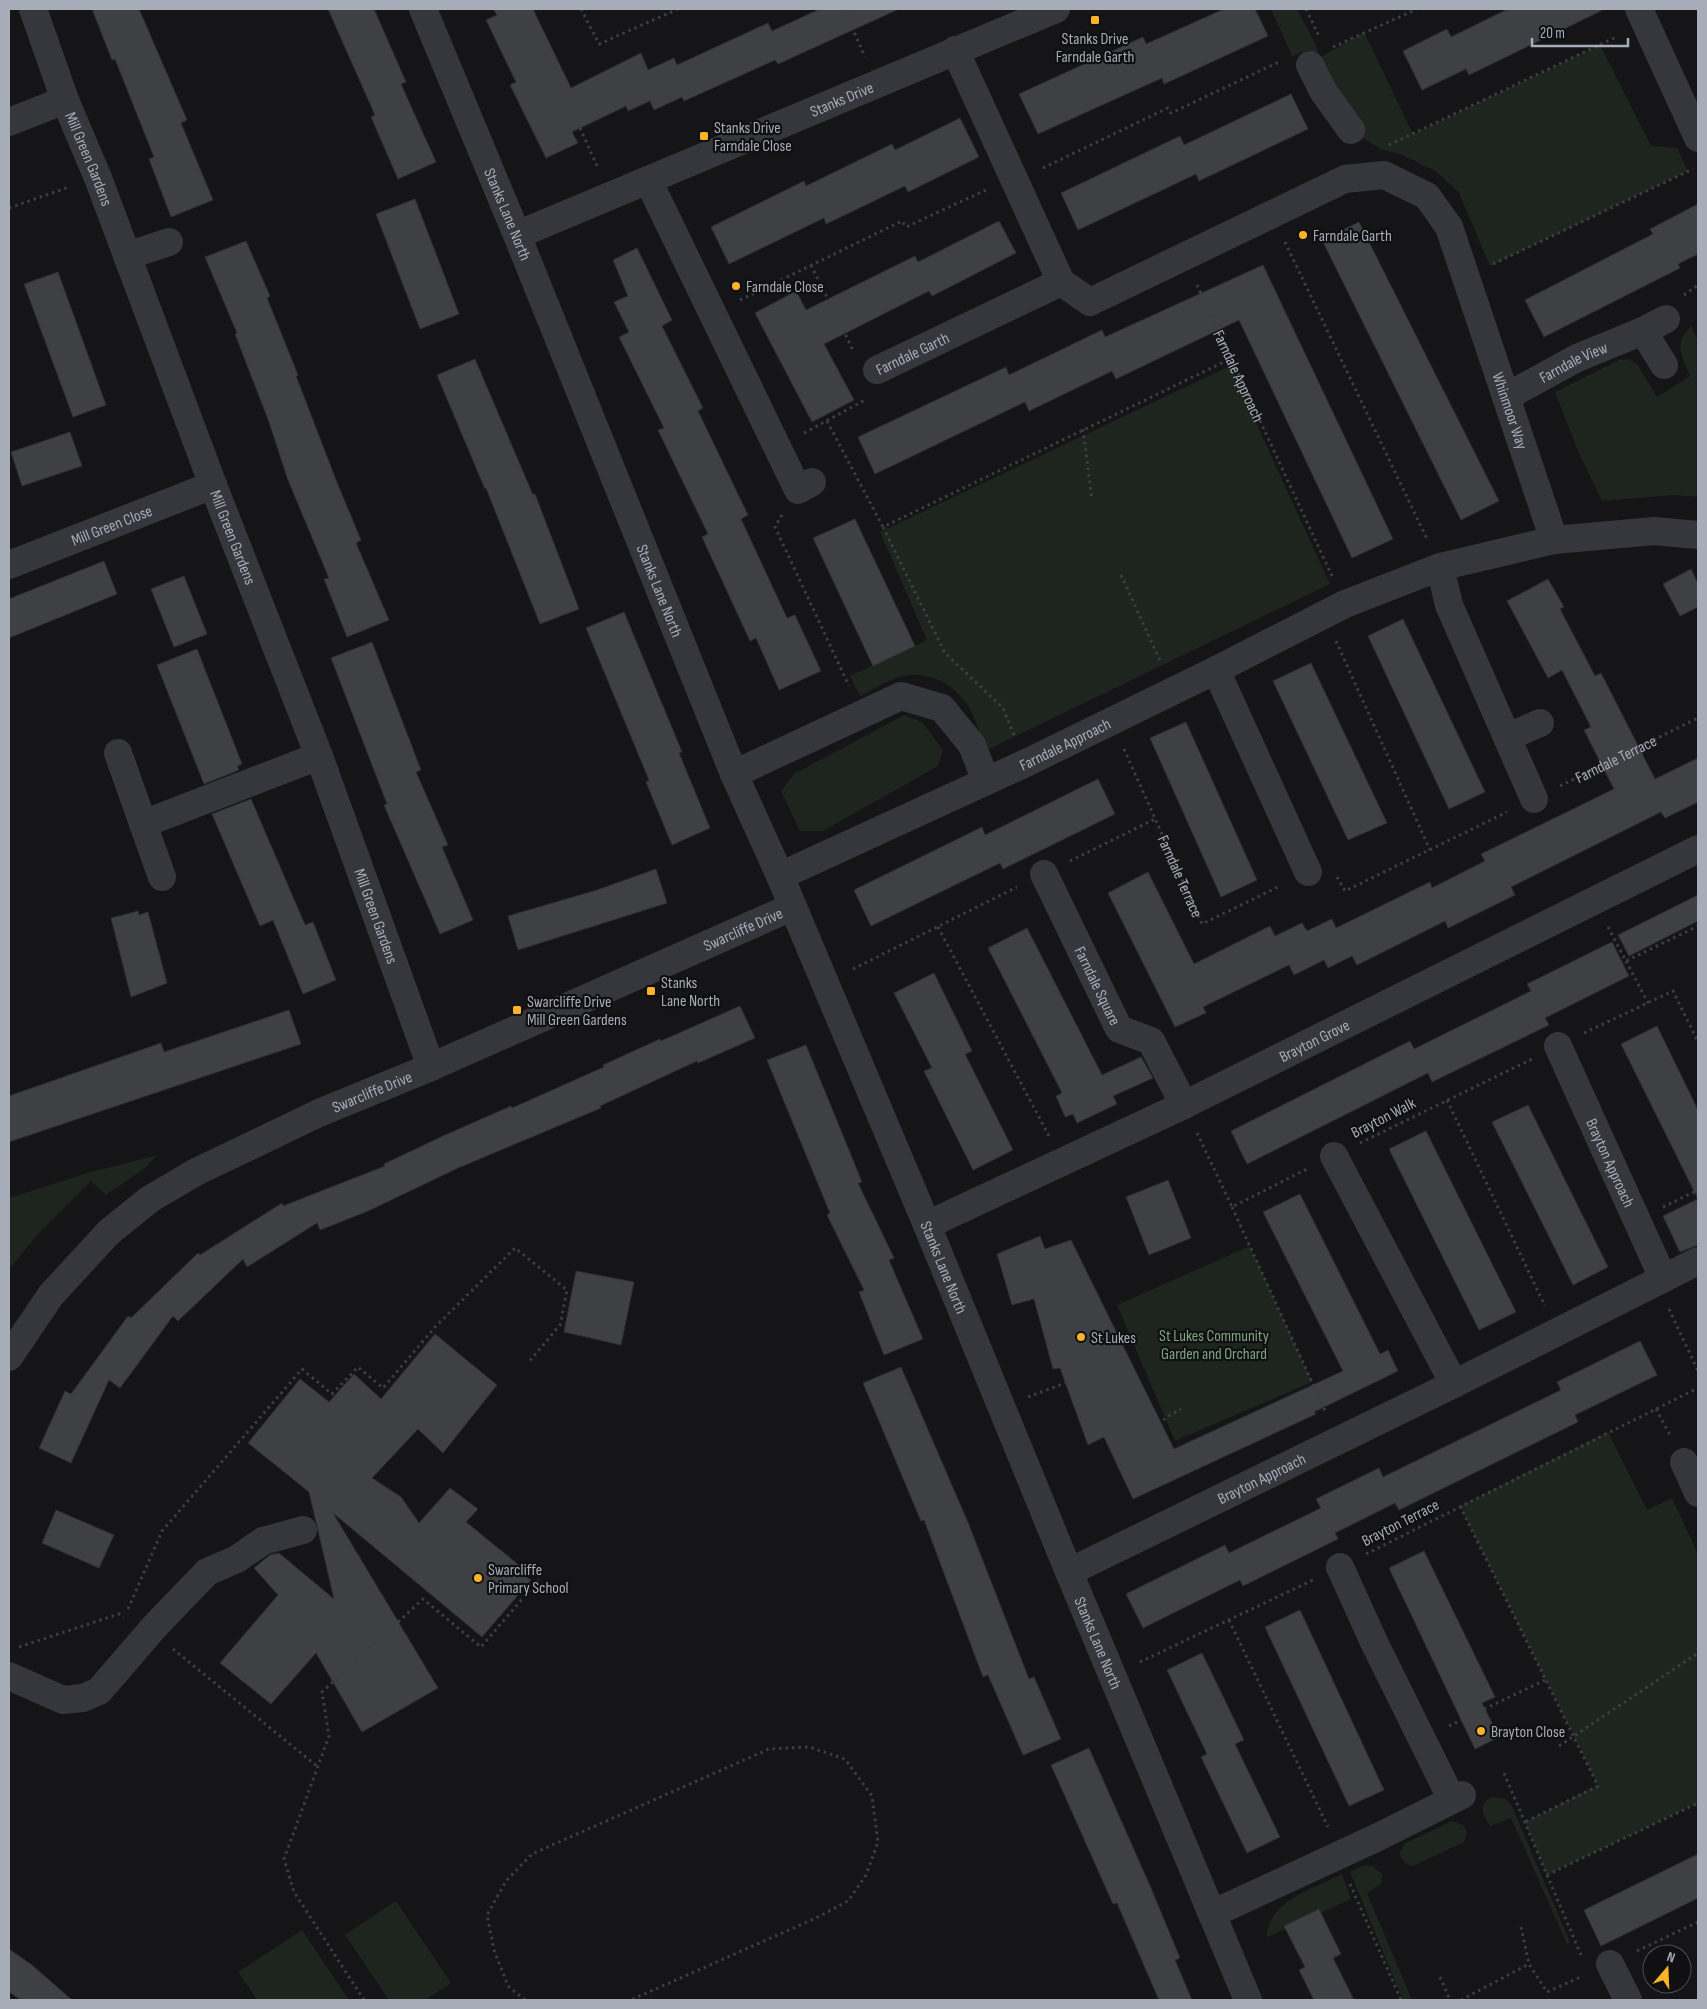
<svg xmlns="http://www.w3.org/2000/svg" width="1707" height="2009" font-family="'Sofia Sans Condensed',sans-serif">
  <rect width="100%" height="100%" fill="#151517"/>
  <path fill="#1d251e" d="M1271 9H1297L1316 45 1319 58 1364 32 1413 134 1600 45 1651 146 1677 148 1688 171 1490 266 1459 193 1437 172 1403 155 1380 149 1351 130 1310 65 1306 51 1292 56Z
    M1691 326 1698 341V497L1674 495 1602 501 1578 451 1555 392 1619 360 1629 359 1638 365 1657 397 1690 376C1682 356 1673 343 1691 326Z
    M1230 366 1330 584 981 753C982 713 953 672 910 675 893 676 875 689 860 696L850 676 927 640 880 532Z
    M904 715 922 722 943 750 938 766 823 831H800L781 791 794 774Z
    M157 1155 145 1168 106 1195 91 1181 39 1233 9 1269V1198L91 1172Z
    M1250 1246 1312 1382 1175 1441 1117 1305Z
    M1608 1432 1647 1510 1672 1498 1698 1554V1803L1547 1875 1525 1822 1598 1785 1460 1506Z
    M1492 1797 1505 1799 1511 1804 1570 1942 1567 1944 1511 1818 1490 1826C1483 1814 1477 1805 1492 1797Z
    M1452 1821 1463 1825 1467 1832 1464 1842 1413 1866 1406 1864 1399 1855 1404 1844Z
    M1365 1865 1374 1867 1382 1874V1883L1367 1893 1412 2000H1403L1350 1872Z
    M1342 1874 1351 1899 1267 1937C1267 1901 1315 1888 1342 1874Z
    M396 1901 451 1983 425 2000H389L345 1935Z
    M302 1930 349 2000H257L238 1972Z"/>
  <path fill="#3f4044" stroke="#2f2f33" d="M92 9H139L187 120 181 123 213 200 171 217 149 159 154 157 115 59 112 60Z
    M328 9H374L406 82 401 84 436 162 398 179 371 117 375 115Z
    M493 9H533L571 88 641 53 648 70 674 58 677 65 768 23 772 31 820 9H899L778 64 775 60 684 101 682 97 654 110 650 101 628 111 626 106 572 132 578 143 546 158 510 85 516 82 486 20 497 15Z
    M1224 9H1255L1268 36 1164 84 1162 78 1038 134 1019 94 1143 37 1146 44Z
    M1508 9H1605L1469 75 1466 69 1422 90 1403 51 1447 29 1451 37Z
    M1291 94 1308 129 1199 181 1196 174 1078 230 1061 193 1180 136 1184 145Z
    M960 118 979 157 908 192 905 186 826 224 824 218 729 264 711 227 804 181 806 186 892 144 895 150Z
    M415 199 459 314 420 329 376 214Z
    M1698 204V254L1678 264 1680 268 1544 337 1525 300 1653 234 1650 229Z
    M999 221 1016 253 932 296 929 291 824 344 854 400 812 422 755 313 796 291 806 310 915 256 918 262Z
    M1359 222 1499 501 1461 520 1322 240Z
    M246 241 270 296 267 298 298 375 296 376 338 485 361 540 356 543 389 620 347 637 324 579 329 578 288 480 269 422 235 334 237 333 205 257Z
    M637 248 672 320 662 326 703 408 698 411 748 515 741 519 787 618 795 615 821 671 779 690 756 638 750 641 702 537 708 534 658 430 664 428 619 337 629 332 614 302 628 296 613 260Z
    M1263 265 1393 539 1352 558 1239 320 1116 379 1112 371 1029 411 1025 402 875 474 858 437 1006 367 1009 375 1102 330 1105 337Z
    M58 272 106 405 73 417 24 284Z
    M475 359 533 495 535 494 579 609 540 624 486 488 485 489 437 375Z
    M70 432 82 466 22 486 11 452Z
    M855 519 915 646 873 666 813 538Z
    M104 561 117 594 9 638V599Z
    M1691 569 1698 584V607L1680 616 1663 584Z
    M184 576 207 634 174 647 151 589Z
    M1548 579 1564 607 1560 609 1595 676 1601 673 1655 779 1698 758V802L1665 818 1661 812 1511 887 1515 895 1448 928 1445 921 1357 965 1352 956 1328 968 1324 960 1294 975 1289 965 1203 1007 1206 1013 1175 1027 1108 893 1148 872 1194 964 1270 926 1275 936 1302 923 1307 931 1332 919 1336 928 1430 882 1432 888 1485 861 1481 854 1614 789 1584 730 1591 727 1562 670 1548 678 1507 601Z
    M624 612 682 752 679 753 710 828 672 845 646 782 649 780 586 628Z
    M1403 619 1485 792 1449 809 1368 636Z
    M372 642 421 770 416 772 448 845 442 847 473 920 440 934 384 805 387 804 331 658Z
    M197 649 242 764 237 766 239 770 204 784 157 665Z
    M1311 663 1387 823 1348 840 1273 681Z
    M1186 722 1257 880 1221 897 1150 738Z
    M1098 779 1115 814 1003 869 1000 863 871 926 854 890 982 827 985 835Z
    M251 799 305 925 313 922 336 980 303 994 273 920 260 926 212 814Z
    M656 869 667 903 518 950 508 916 597 890Z
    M1698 895V921L1629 956 1618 935Z
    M138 911 139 915 148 912 167 983 131 997 111 918Z
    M1027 928 1102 1075 1141 1057 1153 1078 1113 1096 1117 1104 1077 1123 1073 1114 1065 1117 1056 1096 1062 1093 988 948Z
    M1612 942 1629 976 1545 1018 1549 1025 1432 1082 1428 1073 1247 1164 1231 1131 1410 1041 1414 1049 1531 991 1527 984Z
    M934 973 972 1051 965 1054 1013 1150 973 1170 924 1071 932 1068 894 993Z
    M740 1006 755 1038 698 1063 697 1061 600 1106 601 1108 458 1168 368 1211 320 1230 317 1223 247 1267 243 1259 178 1321 173 1316 120 1388 109 1380 71 1463 39 1448 65 1391 71 1394 128 1316 131 1318 198 1253 200 1255 282 1203 283 1206 385 1166 384 1164 443 1136 511 1106 512 1108 604 1067 603 1065 660 1039 661 1041Z
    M289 1010 301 1044 9 1142V1096L161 1043 164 1052Z
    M1657 1026 1698 1110V1199L1621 1044Z
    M806 1045 862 1182 858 1183 894 1258 889 1260 923 1339 884 1355 859 1292 864 1290 827 1215 830 1213 767 1060Z
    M1528 1105 1608 1267 1573 1285 1492 1122Z
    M1426 1131 1516 1312 1479 1330 1389 1149Z
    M1168 1180 1191 1238 1149 1255 1126 1197Z
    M1300 1194 1380 1354 1388 1350 1398 1371 1314 1412 1316 1414 1133 1499 1104 1437 1088 1445 1060 1368 1053 1369 1034 1299 1012 1305 997 1254 1040 1236 1045 1249 1071 1240 1174 1449 1343 1371 1263 1212Z
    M1698 1199V1245L1680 1252 1663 1216Z
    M576 1271 634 1282 621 1345 564 1332Z
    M435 1334 497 1385 443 1453 418 1429 372 1478 401 1497 419 1523 450 1488 478 1509 466 1522 520 1566 516 1570 531 1580 482 1637 333 1513 438 1688 362 1732 316 1653 271 1704 220 1663 278 1595 254 1568 270 1555 279 1553 334 1599 309 1492 248 1443 300 1379 329 1402 354 1374 381 1399Z
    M1640 1341 1657 1375 1575 1415 1578 1422 1399 1510 1395 1503 1335 1533 1338 1539 1243 1586 1240 1580 1143 1628 1126 1594 1225 1545 1229 1553 1321 1508 1316 1499 1379 1468 1383 1477 1561 1390 1557 1382Z
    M901 1367 969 1525 1029 1679 1034 1677 1061 1739 1023 1755 988 1675 983 1677 924 1520 921 1521 863 1383Z
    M56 1510 114 1535 99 1568 42 1543Z
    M1424 1551 1495 1697 1482 1703 1499 1737 1475 1749 1389 1568Z
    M1300 1610 1384 1790 1349 1806 1265 1627Z
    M1202 1653 1244 1740 1235 1744 1280 1837 1247 1853 1201 1757 1207 1754 1167 1670Z
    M1089 1748 1151 1888 1180 1958 1175 1960 1192 2000H1159L1117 1903 1113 1904 1051 1765Z
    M1698 1854V1898L1601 1946 1584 1910Z
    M1319 1909 1341 1954 1333 1958 1354 2000H1314L1299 1970 1305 1967 1284 1926Z
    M9 1949 32 1965 72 2000H21L9 1992Z"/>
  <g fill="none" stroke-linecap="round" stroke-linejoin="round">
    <g stroke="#3c3e43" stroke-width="3" stroke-dasharray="2.5 4" stroke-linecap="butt">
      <path d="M581 9 599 44 678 9"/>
      <path d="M844 9 865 57"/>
      <path d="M1306 9 1319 36"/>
      <path d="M1333 47 1417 9"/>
      <path d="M580 128 598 168"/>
      <path d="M1389 145 1618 36"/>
      <path d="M1043 168 1168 108 1171 113 1281 61"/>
      <path d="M9 208 69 187"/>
      <path d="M1285 242 1428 541"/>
      <path d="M1493 264 1693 169"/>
      <path d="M811 265 854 352"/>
      <path id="s1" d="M1197 285 1332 576"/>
      <path d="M1684 295 1698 285"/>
      <path d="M740 300 902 221 906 227 986 190"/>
      <path d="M827 421 883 527"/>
      <path d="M1083 429 1092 500"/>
      <path d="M804 433 867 399"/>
      <path d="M782 515 775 527 849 686"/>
      <path d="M1121 575 1161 663"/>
      <path d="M1336 641 1430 850"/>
      <path d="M1014 735 1003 708 945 653 883 527 1232 358"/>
      <path id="s2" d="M1124 749 1202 924 1280 886"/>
      <path id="s3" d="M1560 786 1698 718"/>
      <path d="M1070 861 1155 819"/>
      <path d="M1337 877 1345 891 1507 812"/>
      <path d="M938 927 1049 1136"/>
      <path d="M1608 927 1626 961 1698 926"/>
      <path d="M1626 961 1648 1003"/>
      <path d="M853 969 1017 887"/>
      <path d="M1584 1033 1673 991 1698 1042"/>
      <path d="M1447 1100 1545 1306"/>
      <path d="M1197 1133 1232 1207 1307 1169"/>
      <path d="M1360 1143 1532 1059"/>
      <path d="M1232 1207 1326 1413"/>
      <path d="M1663 1207 1698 1190"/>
      <path d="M1669 1309 1698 1371"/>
      <path d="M1028 1397 1065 1383"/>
      <path d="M1656 1409 1671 1437"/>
      <path d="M1156 1431 1165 1418 1181 1409"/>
      <path d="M1460 1506 1598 1786 1525 1822"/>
      <path d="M1366 1554 1698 1388"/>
      <path d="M128 1609 162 1531 302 1369 332 1394 358 1367 383 1388 436 1326 515 1248 567 1290 560 1325 528 1363"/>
      <path d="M1229 1620 1328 1827"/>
      <path d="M19 1647 119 1614 124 1617"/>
      <path d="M173 1649 318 1767"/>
      <path d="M1140 1662 1313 1580"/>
      <path d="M1449 1726 1545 1680"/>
      <path d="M1559 1746 1698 1653"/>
      <path d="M1504 1773 1547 1875 1698 1803"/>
      <path d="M1547 1875 1581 1955"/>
      <path d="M1350 1884 1401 2000"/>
      <path d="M1521 1927 1529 1964"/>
      <path d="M1637 1951 1698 1922"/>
      <path d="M1440 1977 1450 2000"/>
      <path d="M364 2000 294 1892 284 1859 329 1736 322 1692 423 1599 481 1647 541 1577"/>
      <path d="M525 2000 508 1986 494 1950 487 1915 506 1881 532 1854 769 1749 809 1747 845 1759 872 1796 878 1842 866 1875 848 1901 816 1918 631 2000"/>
      <path d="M1461 2000 1529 1964 1547 1992 1583 1976"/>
    </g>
    <g stroke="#36373c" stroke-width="28">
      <path id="s4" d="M33 9 65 100 98 178 213 485 319 756 431 1067"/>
      <path id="s5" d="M423 9 517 235 734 774 780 876 927 1225 1069 1572 1248 2000"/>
      <path d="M1639 9 1698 138"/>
      <path id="s6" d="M955 50 1061 282 1090 302 1345 179 1384 175 1427 196 1449 227 1554 540 1654 531 1698 535"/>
      <path d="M1310 65 1323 91 1351 130"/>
      <path d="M9 122 65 100"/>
      <path d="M648 180 798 490 812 482"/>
      <path id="s7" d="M517 235 1056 9"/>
      <path d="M127 256 169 242"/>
      <path d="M1643 331 1666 319"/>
      <path id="s8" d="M877 370 1061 282"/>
      <path id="s9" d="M1506 397 1577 358 1643 331 1664 365"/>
      <path id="s10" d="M9 565 213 485"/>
      <path d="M1440 567 1449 605 1534 799"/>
      <path d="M1216 670 1308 872"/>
      <path d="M1508 737 1540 723"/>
      <path d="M118 753 162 877"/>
      <path d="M734 774 901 696 942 708 972 745 986 781"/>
      <path d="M143 824 319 756"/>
      <path id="s11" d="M1044 874 1119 1029 1151 1041 1184 1105"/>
      <path id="s12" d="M780 876 1026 763 1216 670 1345 604 1440 567 1554 540"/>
      <path id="s13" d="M1558 1046 1663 1278"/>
      <path d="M1334 1156 1454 1384"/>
      <path id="s14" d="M927 1225 1184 1105 1698 849"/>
      <path id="s15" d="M9 1357 51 1295 109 1232 150 1199 196 1172 319 1113 431 1067 792 907"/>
      <path d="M1684 1462 1698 1493"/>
      <path d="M1340 1567 1373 1640 1452 1800"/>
      <path id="s16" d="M1069 1572 1454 1384 1698 1261"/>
      <path d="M9 1676 63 1700 83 1698 99 1691 156 1625 207 1572 237 1559 263 1541 303 1530"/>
      <path d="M1212 1914 1378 1837 1462 1795"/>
      <path d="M1610 1964 1628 2000"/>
    </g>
  </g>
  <g fill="#fbb429" stroke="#101012" stroke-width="2">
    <rect x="1090" y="15" width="10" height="10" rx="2.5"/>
    <rect x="699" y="131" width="10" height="10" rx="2.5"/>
    <circle cx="1303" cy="235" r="5"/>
    <circle cx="736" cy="286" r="5"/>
    <rect x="646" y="986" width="10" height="10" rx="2.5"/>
    <rect x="512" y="1005" width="10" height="10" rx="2.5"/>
    <circle cx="1081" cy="1337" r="5"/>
    <circle cx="478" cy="1578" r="5"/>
    <circle cx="1481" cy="1731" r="5"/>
  </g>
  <g text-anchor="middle" stroke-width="4.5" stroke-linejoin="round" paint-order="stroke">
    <g font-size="16" fill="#a6acb8" stroke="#101012" text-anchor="start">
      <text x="1095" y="44" text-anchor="middle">Stanks Drive<tspan x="1095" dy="18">Farndale Garth</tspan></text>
      <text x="714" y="133">Stanks Drive<tspan x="714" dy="18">Farndale Close</tspan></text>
      <text x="1313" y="241">Farndale Garth</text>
      <text x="746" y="292">Farndale Close</text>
      <text x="661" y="988">Stanks<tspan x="661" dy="18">Lane North</tspan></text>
      <text x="527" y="1007">Swarcliffe Drive<tspan x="527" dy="18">Mill Green Gardens</tspan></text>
      <text x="1091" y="1343">St Lukes</text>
      <text x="488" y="1575">Swarcliffe<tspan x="488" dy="18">Primary School</tspan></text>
      <text x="1491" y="1737">Brayton Close</text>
    </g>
    <g font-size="16" fill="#a6acb8" stroke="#101012">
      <text dy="6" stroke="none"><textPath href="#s7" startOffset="352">Stanks Drive</textPath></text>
      <text dy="6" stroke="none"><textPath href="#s4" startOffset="160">Mill Green Gardens</textPath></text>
      <text dy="6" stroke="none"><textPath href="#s5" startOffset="222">Stanks Lane North</textPath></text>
      <text dy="6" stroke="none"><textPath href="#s8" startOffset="39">Farndale Garth</textPath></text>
      <text dy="6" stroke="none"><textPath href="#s9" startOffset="76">Farndale View</textPath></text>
      <text dy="6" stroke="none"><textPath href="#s1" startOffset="100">Farndale Approach</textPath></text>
      <text dy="6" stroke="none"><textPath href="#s6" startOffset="892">Whinmoor Way</textPath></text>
      <text dy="6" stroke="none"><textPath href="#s10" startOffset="110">Mill Green Close</textPath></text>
      <text dy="6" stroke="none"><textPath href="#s4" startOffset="565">Mill Green Gardens</textPath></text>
      <text dy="6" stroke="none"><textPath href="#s5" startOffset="628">Stanks Lane North</textPath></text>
      <text dy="6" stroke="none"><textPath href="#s12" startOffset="314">Farndale Approach</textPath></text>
      <text dy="6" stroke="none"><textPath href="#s3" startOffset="62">Farndale Terrace</textPath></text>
      <text dy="6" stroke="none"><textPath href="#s2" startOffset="139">Farndale Terrace</textPath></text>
      <text dy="6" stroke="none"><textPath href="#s4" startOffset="970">Mill Green Gardens</textPath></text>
      <text dy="6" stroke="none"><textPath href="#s15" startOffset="865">Swarcliffe Drive</textPath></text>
      <text dy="6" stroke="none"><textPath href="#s11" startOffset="124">Farndale Square</textPath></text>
      <text dy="6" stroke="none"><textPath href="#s14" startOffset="429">Brayton Grove</textPath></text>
      <text dy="6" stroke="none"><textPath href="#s15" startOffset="460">Swarcliffe Drive</textPath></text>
      <text transform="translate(1383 1117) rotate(-27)" y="6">Brayton Walk</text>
      <text dy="6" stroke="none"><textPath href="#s13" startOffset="128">Brayton Approach</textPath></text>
      <text dy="6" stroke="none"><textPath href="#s5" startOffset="1362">Stanks Lane North</textPath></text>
      <text dy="6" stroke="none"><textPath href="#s16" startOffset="214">Brayton Approach</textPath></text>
      <text transform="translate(1400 1522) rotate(-27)" y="6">Brayton Terrace</text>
      <text dy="6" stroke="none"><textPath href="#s5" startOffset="1768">Stanks Lane North</textPath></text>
    </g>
    <g font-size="16" fill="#7ca47e" stroke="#101012">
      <text x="1214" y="1341">St Lukes Community<tspan x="1214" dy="18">Garden and Orchard</tspan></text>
    </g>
  </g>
  <rect width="1707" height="2009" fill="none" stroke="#a6acb8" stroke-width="20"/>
  <g transform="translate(1667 1969) rotate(19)"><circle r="24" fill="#101012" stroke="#4c4e54"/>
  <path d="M0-4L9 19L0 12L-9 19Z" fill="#fbb429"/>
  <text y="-8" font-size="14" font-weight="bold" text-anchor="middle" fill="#a6acb8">N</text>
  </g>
  <path d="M1532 38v8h96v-8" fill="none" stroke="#a6acb8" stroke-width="2.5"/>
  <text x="1540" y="38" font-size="15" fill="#a6acb8" stroke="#101012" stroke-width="4" paint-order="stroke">20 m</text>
</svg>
